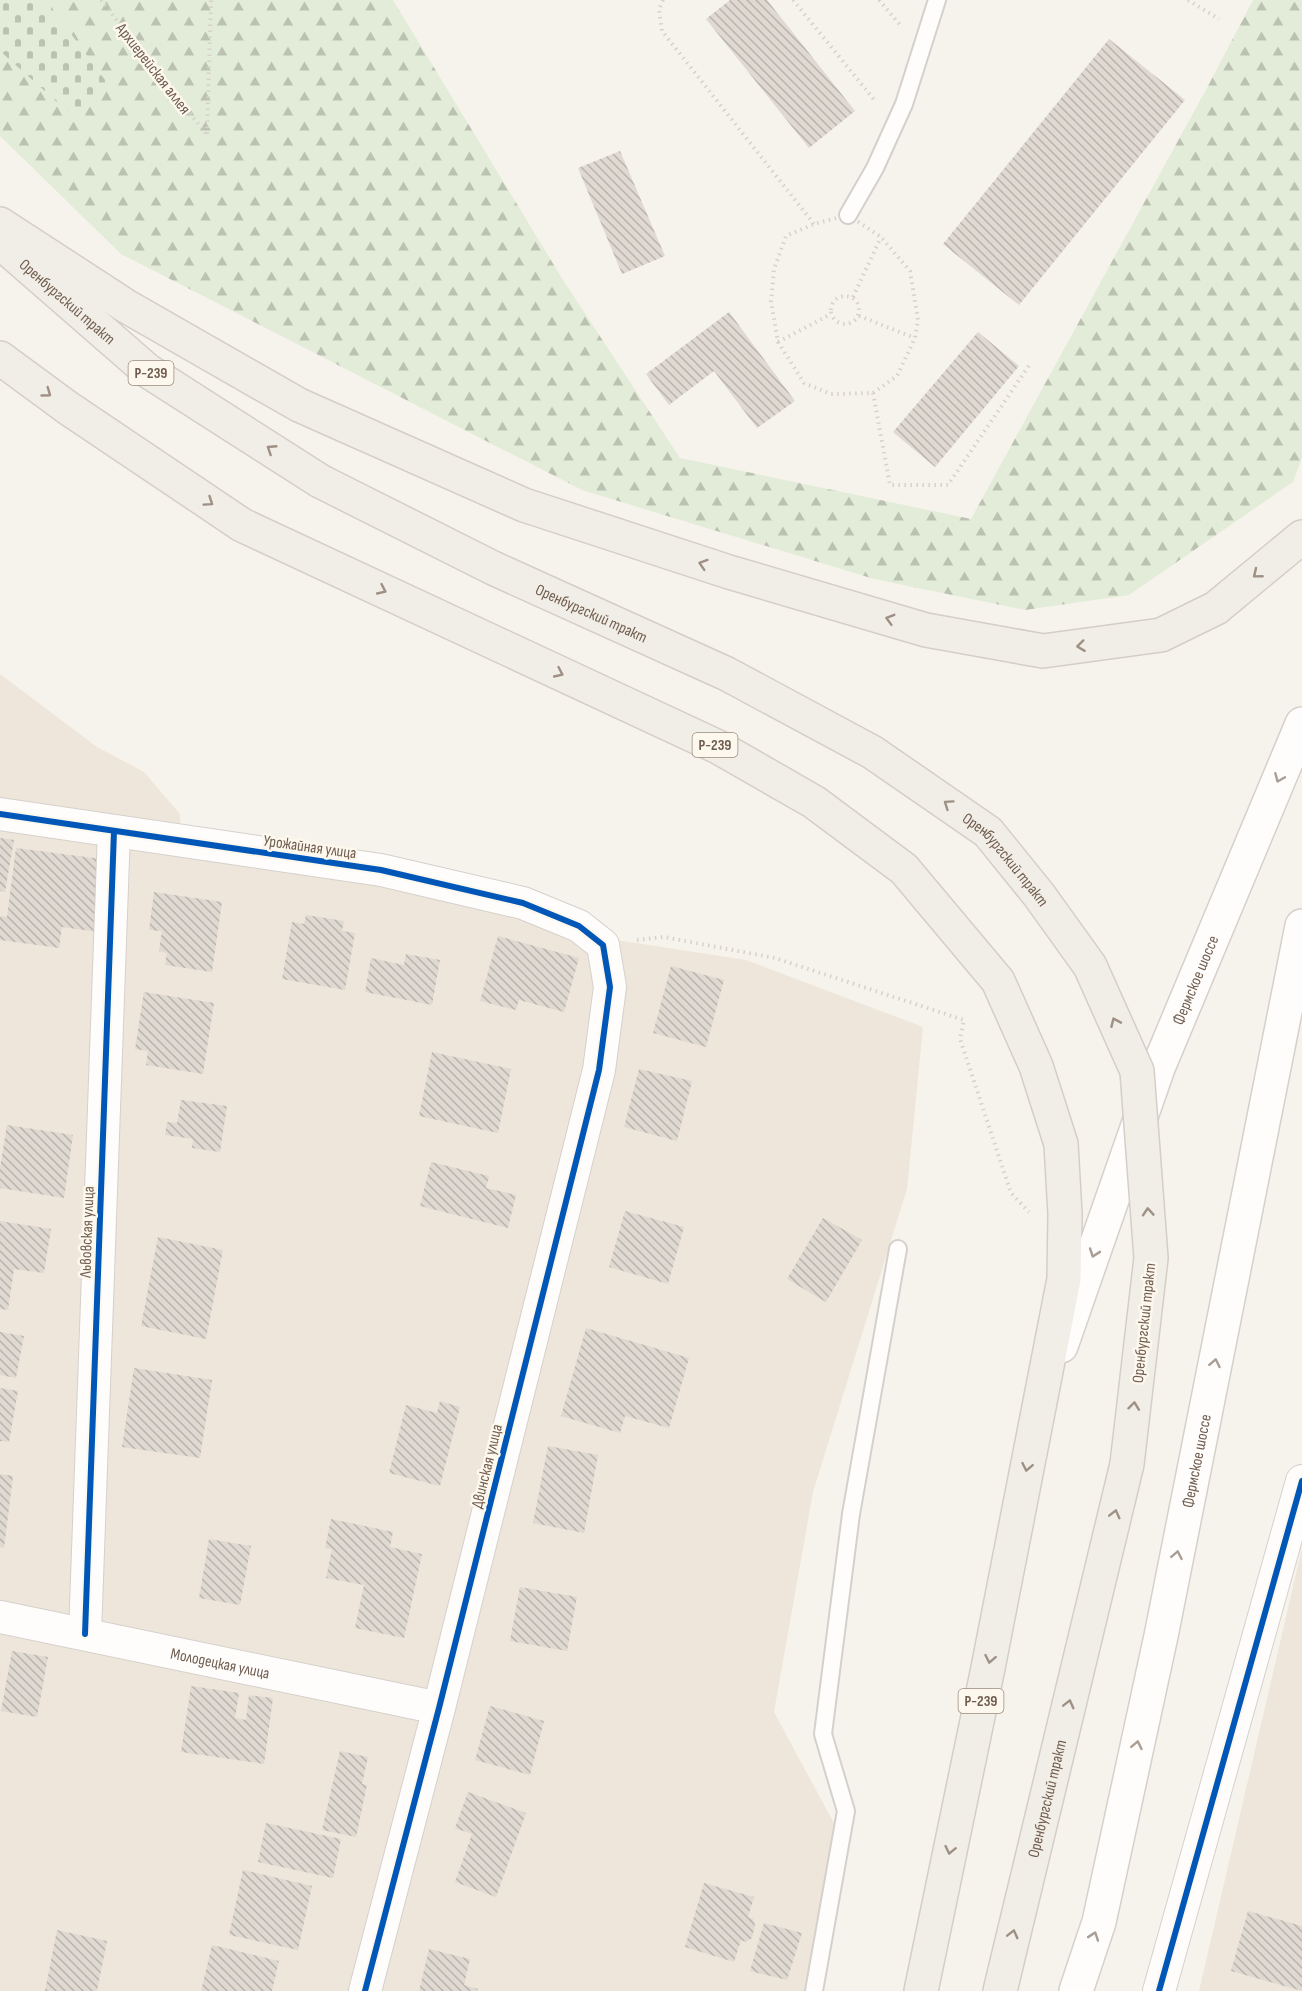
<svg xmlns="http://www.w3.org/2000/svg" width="1302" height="1991" font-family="'Sofia Sans Condensed',sans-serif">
  <defs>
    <pattern id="forest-firs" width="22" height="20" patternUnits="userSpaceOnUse" patternTransform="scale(1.5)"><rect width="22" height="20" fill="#e3ecd8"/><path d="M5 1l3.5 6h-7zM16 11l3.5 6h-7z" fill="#bcc2b2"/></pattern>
    <pattern id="cemetery-stones" width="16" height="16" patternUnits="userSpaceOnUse" patternTransform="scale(1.5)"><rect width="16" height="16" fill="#e3ecd8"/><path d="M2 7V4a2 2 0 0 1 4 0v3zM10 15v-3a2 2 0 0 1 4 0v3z" fill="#bcc2b2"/></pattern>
    <pattern id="building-back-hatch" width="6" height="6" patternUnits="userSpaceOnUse" patternTransform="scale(1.5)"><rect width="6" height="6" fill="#dfd9d2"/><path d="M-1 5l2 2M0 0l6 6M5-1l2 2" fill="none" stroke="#b9b3ad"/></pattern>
  </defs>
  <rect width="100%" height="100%" fill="#f6f3ec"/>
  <path fill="#eee6db" d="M0 674 97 747 144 772 180 814V832L346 879 603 938 746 960 923 1027 907 1189 813 1492 774 1712 835 1825 831 1941 819 1991H0Z
    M1302 1548V1991H1199Z"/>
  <path fill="url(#forest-firs)" d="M0 0H393L563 280 680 458 971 519 1208 86 1253 0H1302V457L1293 482 1129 595 1025 610 874 579 582 490 121 254 0 136Z"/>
  <path fill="url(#cemetery-stones)" d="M0 0H46L108 84 76 119 0 51Z"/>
  <path fill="url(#building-back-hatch)" d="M730 0H767L855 111 809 148 706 19Z
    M1109 39 1185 100 1019 305 943 244Z
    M620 151 665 256 622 274 578 168Z
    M729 312 795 401 757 428 714 371 669 405 646 374Z
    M978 332 1019 366 935 467 893 432Z
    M0 838 14 840 5 892 0 891Z
    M16 848 109 860 99 932 62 927 59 948 0 940V916L7 917Z
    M154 892 222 902 212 972 165 965 167 953 159 951 162 931 149 930Z
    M306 915 344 921 342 931 355 933 345 990 282 979 292 922 304 924Z
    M498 936 579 958 564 1012 519 1000 516 1010 480 1001Z
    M406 954 440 960 432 1005 365 992 371 958 404 965Z
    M671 966 724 980 706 1047 653 1033Z
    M144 992 214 1003 203 1074 146 1065 148 1051 135 1049Z
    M432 1052 511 1069 498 1133 419 1116Z
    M639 1069 692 1081 677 1141 624 1127Z
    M181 1100 227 1106 220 1152 192 1148 193 1139 165 1135 167 1122 177 1123Z
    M7 1125 73 1135 64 1198 0 1188V1168Z
    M431 1162 489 1176 486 1188 516 1195 508 1228 420 1206Z
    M625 1211 684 1227 668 1284 609 1267Z
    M823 1218 862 1240 826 1302 787 1279Z
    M0 1221 51 1229 44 1273 14 1269 8 1310 0 1309Z
    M158 1237 223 1250 206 1339 141 1326Z
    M586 1328 689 1358 669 1428 625 1416 620 1433 561 1416Z
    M0 1332 24 1336 16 1378 0 1375Z
    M134 1368 212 1380 200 1458 122 1447Z
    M0 1388 18 1391 9 1442 0 1441Z
    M440 1401 460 1407 440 1486 389 1473 406 1405 437 1413Z
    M548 1446 598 1455 584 1533 533 1523Z
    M0 1474 13 1476 4 1548 0 1547Z
    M331 1519 393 1532 390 1547 422 1554 404 1638 355 1628 364 1585 326 1578 332 1549 325 1548Z
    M209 1539 251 1546 240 1605 199 1598Z
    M520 1587 577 1597 567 1651 510 1641Z
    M12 1651 48 1657 37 1717 1 1711Z
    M191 1686 239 1693 235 1718 246 1720 249 1695 273 1698 264 1764 181 1752Z
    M490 1706 544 1721 530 1775 475 1760Z
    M340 1751 368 1757 362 1784 367 1785 356 1837 322 1830Z
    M468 1792 526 1813 496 1897 455 1882 472 1834 455 1828Z
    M266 1823 341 1839 333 1878 258 1862Z
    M243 1870 312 1886 298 1950 229 1935Z
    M704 1883 754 1897 748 1917 753 1919 755 1925 752 1938 746 1942 741 1940 734 1962 685 1947Z
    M1248 1911 1302 1926V1991L1231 1971Z
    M764 1923 802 1933 787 1980 750 1971Z
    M57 1930 107 1941 97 1991H45Z
    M212 1945 279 1961 272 1991H201Z
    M429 1949 470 1959 464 1985 478 1989 477 1991H419Z"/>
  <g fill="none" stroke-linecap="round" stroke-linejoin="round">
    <defs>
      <path id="lane" d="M848 215 875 168 904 104 937 0
        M814 1991 846 1811 823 1734 851 1514 898 1249"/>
      <g id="street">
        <path d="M0 814 381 870 523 903 579 926 603 945 610 987 599 1070 439 1708 365 1991"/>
        <path id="s1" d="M0 1617 439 1708"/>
        <path d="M85 1634 114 831"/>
        <path d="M1159 1991 1302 1481"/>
      </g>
      <g id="secondary">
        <path id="s2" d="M1061 1346 1158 1068 1302 724"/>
        <path id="s3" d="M1076 1991 1099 1922 1161 1636 1302 926"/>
      </g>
      <g id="primary">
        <path d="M0 224 126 306 299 405 524 505 729 572 926 630 1043 651 1161 635 1216 608 1302 537"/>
        <path id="s4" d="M9 250 148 371 320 481"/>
        <path d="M0 358 68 408 242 525 718 747 814 802 904 869 998 981 1036 1066 1061 1144 1065 1214 1064 1279 988 1668 921 1991"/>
        <path id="s5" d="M1000 1991 1127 1464"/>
      </g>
    </defs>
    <use href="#lane" stroke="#d5d0cb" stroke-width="20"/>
    <use href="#street" stroke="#d5d0cb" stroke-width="34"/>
    <use href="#secondary" stroke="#d6d0ca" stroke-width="36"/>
    <use href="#primary" stroke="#d4cec7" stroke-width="36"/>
    <path stroke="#d7d1cc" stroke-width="4" stroke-dasharray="1.5 4.5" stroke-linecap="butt" d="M101 0 207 135
      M663 0 659 9 662 31 814 224
      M793 0 876 102
      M879 0 901 26
      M1188 0 1219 19
      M207 134 211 0
      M848 215 881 237 910 271 918 320 915 338 897 376 873 393 831 394 804 383 778 342 771 302 774 269 786 236 814 224Z
      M831 310a14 14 0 1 1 28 0a14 14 0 1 1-28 0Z
      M853 297 881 237
      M859 316 915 338
      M778 342 831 314
      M873 393 890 485H948L1030 364
      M637 940 664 937 775 958 964 1020 960 1039 1011 1193 1029 1212"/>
    <use href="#lane" stroke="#fefdfc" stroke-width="16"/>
    <use href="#street" stroke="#fefdfc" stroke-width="32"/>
    <use href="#secondary" stroke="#fefdfc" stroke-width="33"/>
    <use href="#primary" stroke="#f1eee7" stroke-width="33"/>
    <defs>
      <g id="primary-bridge">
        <path id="s6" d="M320 481 493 568 727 674 872 752 988 832 1039 895 1090 966 1137 1071 1151 1258 1127 1464"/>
      </g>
    </defs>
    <use href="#primary-bridge" stroke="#d4cec7" stroke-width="36" stroke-linecap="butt"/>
    <use href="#primary-bridge" stroke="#f1eee7" stroke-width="33"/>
    <defs>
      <path id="cycleway" d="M0 814 381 870 523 903 579 926 603 945 610 987 599 1070 439 1708 365 1991
        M85 1634 114 831
        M1159 1991 1302 1481"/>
    </defs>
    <use href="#cycleway" stroke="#fdf8ee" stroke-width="10"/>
    <use href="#cycleway" stroke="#0057b8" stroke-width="6"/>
  </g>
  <defs><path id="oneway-chevron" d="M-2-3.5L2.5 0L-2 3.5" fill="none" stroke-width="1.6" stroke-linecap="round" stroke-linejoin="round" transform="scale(1.5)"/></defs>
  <g stroke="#9e9084">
    <use href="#oneway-chevron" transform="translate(47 393) rotate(36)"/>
    <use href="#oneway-chevron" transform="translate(271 449) rotate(-147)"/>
    <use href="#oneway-chevron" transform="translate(209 502) rotate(34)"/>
    <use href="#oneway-chevron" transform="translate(703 564) rotate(-162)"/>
    <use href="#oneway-chevron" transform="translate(1257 574) rotate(141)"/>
    <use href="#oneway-chevron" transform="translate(382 590) rotate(25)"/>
    <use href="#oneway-chevron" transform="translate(890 619) rotate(-164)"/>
    <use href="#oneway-chevron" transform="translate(1081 646) rotate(173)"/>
    <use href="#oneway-chevron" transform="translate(559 673) rotate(25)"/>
    <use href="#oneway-chevron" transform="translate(948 804) rotate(-145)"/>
    <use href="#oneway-chevron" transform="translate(1115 1022) rotate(-114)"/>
    <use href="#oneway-chevron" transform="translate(1148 1212) rotate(-94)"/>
    <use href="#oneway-chevron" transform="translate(1134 1406) rotate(-83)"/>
    <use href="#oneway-chevron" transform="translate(1027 1467) rotate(101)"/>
    <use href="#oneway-chevron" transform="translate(1115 1514) rotate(-76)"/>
    <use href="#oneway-chevron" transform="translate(990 1659) rotate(101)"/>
    <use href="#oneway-chevron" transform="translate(1069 1704) rotate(-76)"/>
    <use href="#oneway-chevron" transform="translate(950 1850) rotate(102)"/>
    <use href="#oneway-chevron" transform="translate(1013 1934) rotate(-76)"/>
  </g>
  <g stroke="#a99d94">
    <use href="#oneway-chevron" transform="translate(1279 778) rotate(113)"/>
    <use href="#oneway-chevron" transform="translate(1094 1253) rotate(109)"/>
    <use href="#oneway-chevron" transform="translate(1215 1363) rotate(-79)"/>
    <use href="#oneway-chevron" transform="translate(1177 1555) rotate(-79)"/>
    <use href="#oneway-chevron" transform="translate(1137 1745) rotate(-78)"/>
    <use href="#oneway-chevron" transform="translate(1094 1936) rotate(-71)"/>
  </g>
  <g text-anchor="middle" stroke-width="5" stroke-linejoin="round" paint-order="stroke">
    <g fill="#fdf8ee" stroke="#9b8c7f" stroke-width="1.5">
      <rect x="128.5" y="361" width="45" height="24" rx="4.5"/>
      <rect x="692.5" y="733" width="45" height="24" rx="4.5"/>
      <rect x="958.5" y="1689" width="45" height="24" rx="4.5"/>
    </g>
    <g font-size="15" font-weight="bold" fill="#715d4f">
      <text x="151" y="378">Р-239</text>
      <text x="715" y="750">Р-239</text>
      <text x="981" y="1706">Р-239</text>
    </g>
    <g font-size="16" fill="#715d4f" stroke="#fdf8ee">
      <text transform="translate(154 68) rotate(52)" y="6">Архиерейская аллея</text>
      <text dy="6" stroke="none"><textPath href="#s4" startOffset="78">Оренбургский тракт</textPath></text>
      <text dy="6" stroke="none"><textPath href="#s6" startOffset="302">Оренбургский тракт</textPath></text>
      <text transform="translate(310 846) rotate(8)" y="6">Урожайная улица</text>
      <text dy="6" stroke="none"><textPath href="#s6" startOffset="788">Оренбургский тракт</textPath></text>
      <text dy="6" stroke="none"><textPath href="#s2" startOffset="390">Фермское шоссе</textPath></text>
      <text transform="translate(86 1232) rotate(-88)" y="6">Львовская улица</text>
      <text transform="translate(1143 1323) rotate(-84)" y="6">Оренбургский тракт</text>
      <text dy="6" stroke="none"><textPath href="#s3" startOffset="544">Фермское шоссе</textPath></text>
      <text transform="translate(486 1466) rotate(-76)" y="6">Двинская улица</text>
      <text dy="6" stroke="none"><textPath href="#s1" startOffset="225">Молодецкая улица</textPath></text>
      <text dy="6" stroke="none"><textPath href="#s5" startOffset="198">Оренбургский тракт</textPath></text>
    </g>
  </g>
</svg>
